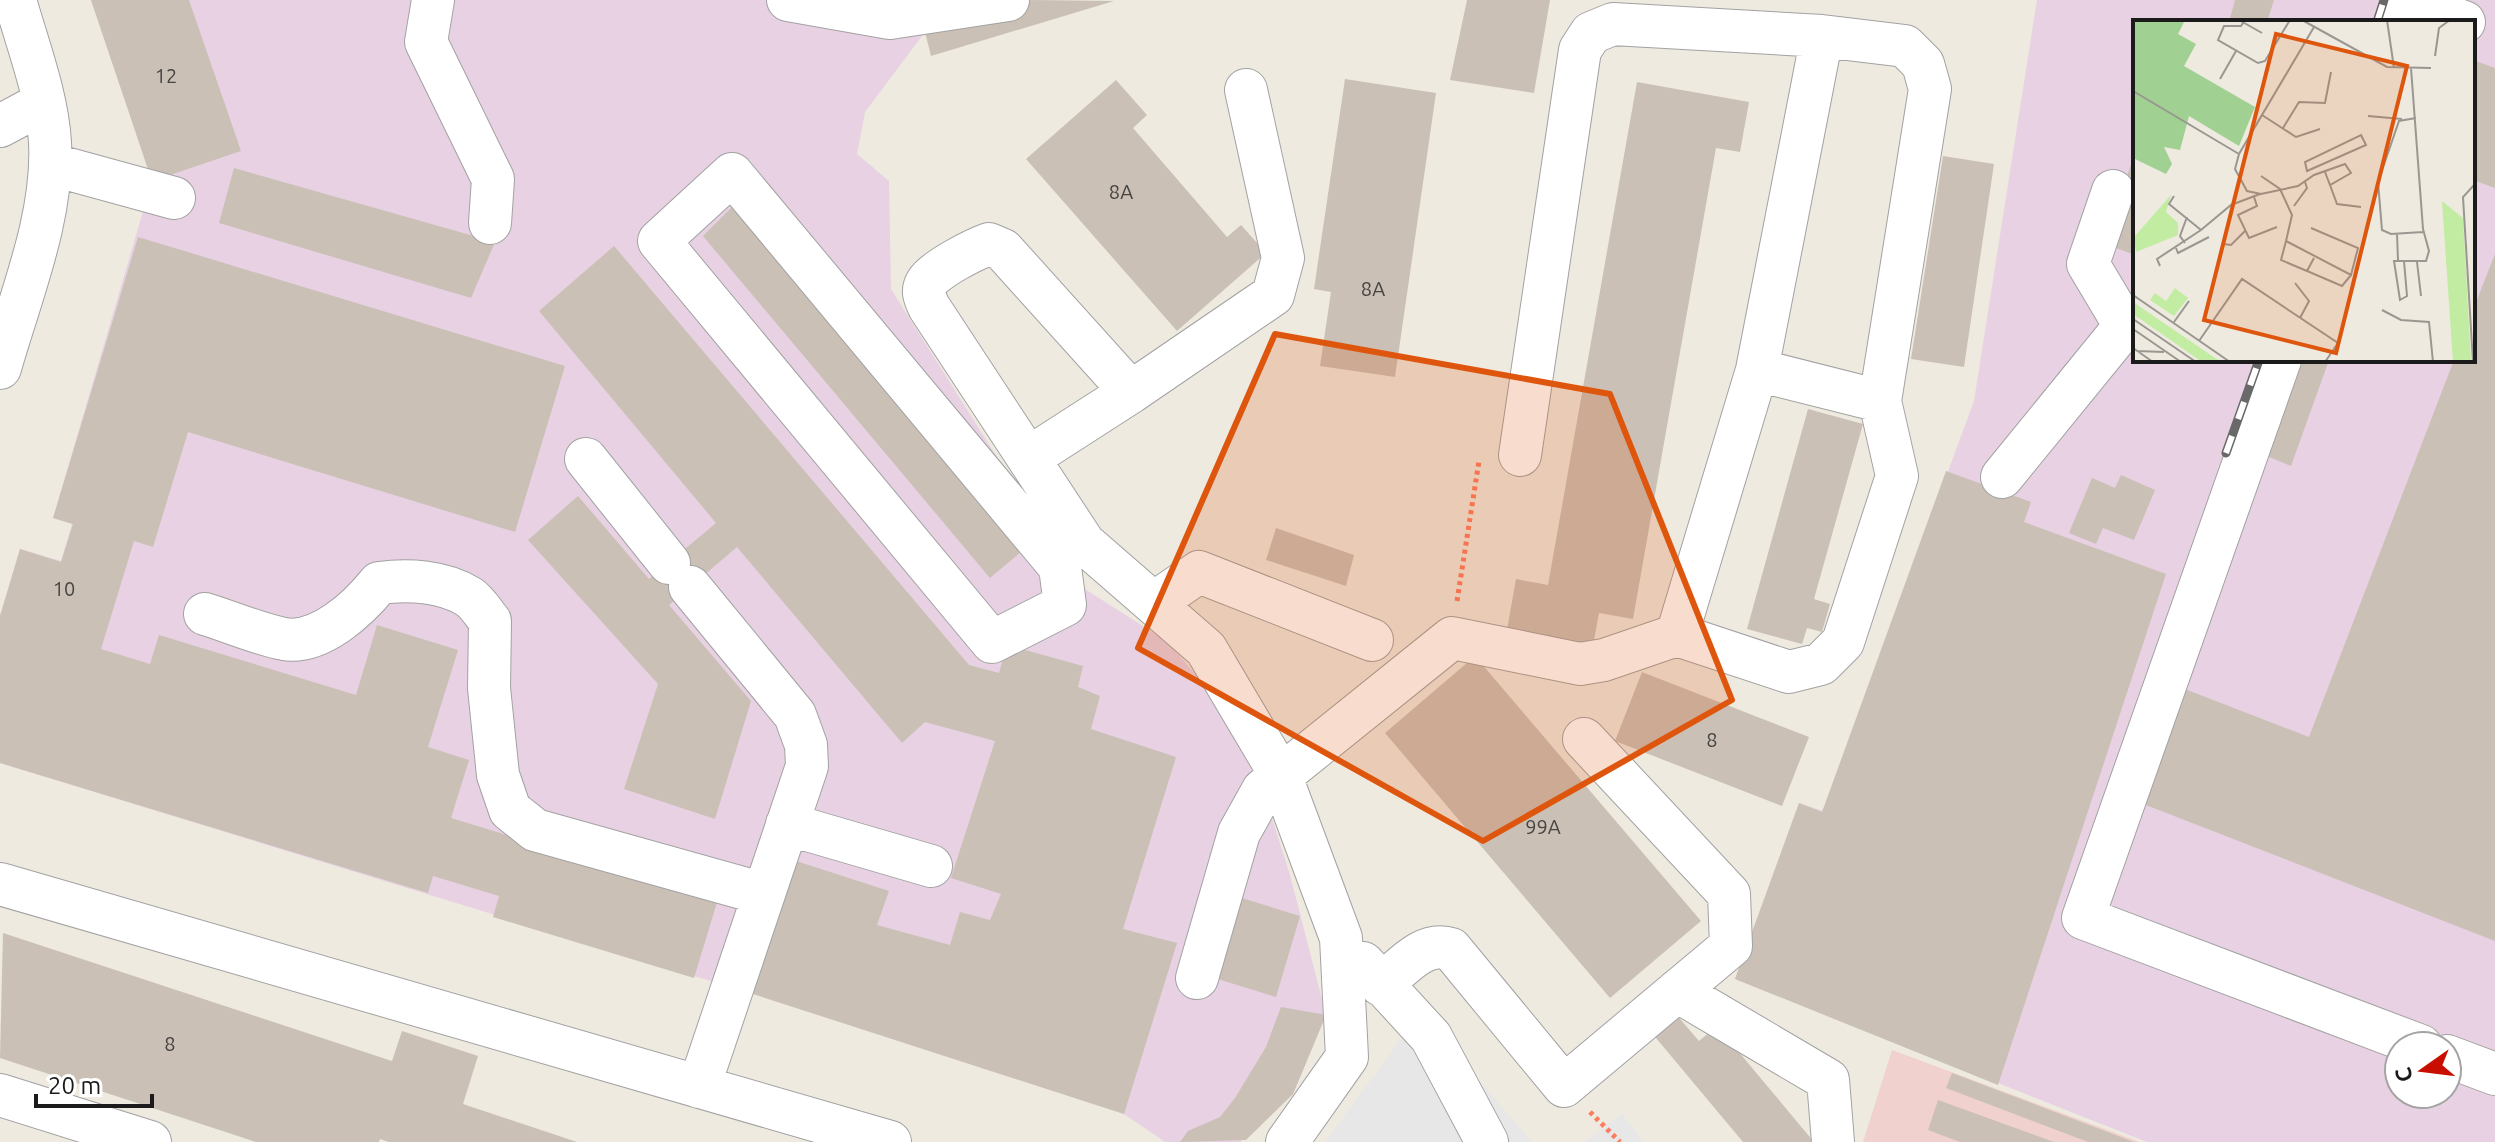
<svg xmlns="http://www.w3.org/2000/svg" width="2495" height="1142" font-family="Ubuntu,sans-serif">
  <rect width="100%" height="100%" fill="#eeeae0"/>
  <path fill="#f0d1cd" d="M1892 1050 2140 1142H1863Z"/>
  <path fill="#e7d1e2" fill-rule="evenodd" d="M91 0H1030L925 32 865 112 857 154 889 181 891 289 1077 584 1168 642 1206 687 1263 790 1290 875 1326 1015 1293 1094 1240 1142H1165L1124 1114 753 994 0 763V616L20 549 61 561 72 524 53 518 152 181Z
    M2037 0H2495V1142H2147L1735 979 1799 803 1823 811 1974 401ZM2135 22H2473V360H2135ZM2399 1046H2447V1094H2399Z"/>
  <path fill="#e7e7e7" d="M1420 1013 1532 1142H1325Z
    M1622 1114 1643 1142H1584Z"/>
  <path fill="#cac0b6" d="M91 0H189L241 151 152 181Z
    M1030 0 1114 1 931 56 925 32Z
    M1467 0H1550L1534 93 1450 80Z
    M2235 0H2274L2267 22H2229Z
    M2473 60 2495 68V188L2473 180Z
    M1345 79 1436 93 1395 377 1320 366 1331 292 1314 289Z
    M1116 80 1147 115 1133 128 1227 237 1241 225 1266 253 1177 331 1026 159Z
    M1637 82 1749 102 1740 152 1716 148 1633 619 1599 613 1591 656 1505 641 1516 579 1548 585Z
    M2134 155H2135V255L2105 244Z
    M1943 156 1994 164 1964 367 1911 359Z
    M234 168 495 242 471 298 219 223Z
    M733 206 1028 546 990 578 703 236Z
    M138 237 565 366 515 532 188 432 153 547 134 541 101 649 150 664 159 635 356 695 377 625 458 650 428 747 469 760 451 818 718 899 694 978 493 917 499 896 433 876 428 893 0 763V616L20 549 61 562 73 524 53 518Z
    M614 246 969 665 999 673 1007 645 1083 666 1078 687 1100 696 1091 729 1176 757 1123 929 1177 943 1124 1114 753 994 790 859 889 891 877 925 950 945 960 912 990 920 1001 894 951 878 995 741 925 722 902 743 737 547 669 605 751 701 715 819 624 789 658 684 528 540 578 496 649 579 716 523 539 311Z
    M2495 254V941L2133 800 2177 686 2309 737 2454 360H2473V310Z
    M2287 360H2329L2291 466 2252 450Z
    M1808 409 1863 424 1814 599 1830 604 1822 632 1807 628 1802 644 1747 629Z
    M1946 471 2031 502 2024 522 2166 574 1998 1085 1735 979 1799 803 1822 812Z
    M2121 475 2155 490 2134 540 2103 528 2096 544 2069 533 2092 478 2115 488Z
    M1276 528 1354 555 1346 586 1266 560Z
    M1475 656 1701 921 1610 998 1385 733Z
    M1642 672 1809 737 1782 806 1615 741Z
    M1232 895 1300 916 1276 997 1208 976Z
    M3 933 392 1061 402 1031 478 1056 463 1104 577 1142H389L380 1139 379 1142H256L0 1058Z
    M1281 1007 1326 1015 1293 1094 1246 1140 1180 1142 1188 1131 1220 1117 1235 1098 1266 1047Z
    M1674 1012 1699 1041 1717 1026 1814 1142H1743L1651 1032Z
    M1952 1073 2134 1142H2088L1946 1088Z
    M1938 1100 2054 1142H1960L1928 1130Z"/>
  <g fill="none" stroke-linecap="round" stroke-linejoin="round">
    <defs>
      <path id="minor" d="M433 0 426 42 493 179 490 223
        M788 0 890 18 1008 0
        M2400 22 2407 2 2464 22
        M0 126 43 103
        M50 164 174 198
        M732 174 1060 567 1065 605 992 642 659 241Z
        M2113 191 2088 264 2125 326
        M2280 360 2083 918 2421 1046
        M0 368C20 297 54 217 50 142 47 95 28 46 15 0
        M1757 370 1880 401 1930 89 1923 64 1905 46 1822 36
        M1131 392 1273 295 1283 258 1246 90
        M1030 457 1131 392 1003 250 989 244C975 249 935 269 927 282 921 291 925 298 929 307L1084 543 1206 649 1280 774 1341 938 1347 1057 1287 1142
        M586 459 669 563
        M2002 477 2125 326 2135 328
        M690 587 795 715 806 745 807 766 699 1087
        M1154 603 1199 572 1372 640
        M205 614C231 622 258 634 284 639 320 645 359 608 379 583 408 579 444 581 469 597 477 602 484 614 490 621L489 688 498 775 510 810 535 830 764 894
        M1677 635 1789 672 1821 664 1843 642 1897 476 1880 401
        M787 824 931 866
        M0 884 890 1142
        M1363 963 1431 1037 1487 1142
        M1197 978 1239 833 1263 790 1452 638 1580 664 1604 660 1677 635 1757 370 1822 36 1613 24 1591 33 1580 50 1520 455
        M1381 985C1402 968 1423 940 1451 949L1564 1086 1731 946 1729 894 1584 739
        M1677 991 1828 1080 1833 1142
        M2447 1056 2495 1074
        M0 1095 150 1142"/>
    </defs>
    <use href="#minor" stroke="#a2a2a2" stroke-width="44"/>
    <path stroke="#ff7b60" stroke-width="5" stroke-dasharray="4 4" stroke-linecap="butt" d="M1457 601 1479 461
      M1590 1112 1620 1142"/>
    <use href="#minor" stroke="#fff" stroke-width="42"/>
    <defs>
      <path id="rail" d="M2377 22 2384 0
        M2226 453 2259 360"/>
    </defs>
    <use href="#rail" stroke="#696969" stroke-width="9"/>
    <use href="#rail" stroke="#fff" stroke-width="6" stroke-dasharray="18" stroke-linecap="butt"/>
  </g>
  <path fill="#de560d" fill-opacity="0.2" stroke="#de560d" stroke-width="6" stroke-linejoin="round" d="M1275 334 1610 394 1732 700 1483 841 1138 648Z"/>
  <g text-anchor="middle" stroke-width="7" stroke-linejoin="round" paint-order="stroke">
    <g font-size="20" fill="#474442">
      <text x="166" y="83">12</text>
      <text x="1121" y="199">8А</text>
      <text x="1373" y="296">8А</text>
      <text x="64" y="596">10</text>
      <text x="1712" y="747">8</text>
      <text x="1543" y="834">99А</text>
      <text x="170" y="1051">8</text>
    </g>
  </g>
  <g transform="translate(2133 20)">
    <rect width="342" height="342" fill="#eeeae0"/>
    <path d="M38 175 33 192 45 203V215L3 232 1 217ZM309 181 330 198 338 342H320ZM42 268 55 278 41 296 17 280 22 273 33 281ZM0 282 88 342H69L0 294Z" fill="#c1eca2"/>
    <path d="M0 0H52L45 14 63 24 51 46 122 87 106 126 56 96 47 130 31 127 39 144 33 154 0 138Z" fill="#a0d092"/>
    <path fill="none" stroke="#9a9791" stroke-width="2" d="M106 0 129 13M112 0 108 6H91L85 20 125 43 132 41 157 0M169 0 254 47 298 48M239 0H278M254 0 261 48M181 7 106 134 102 149 114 171 128 174 165 166 181 155 212 144 218 153 197 165 192 152M302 36 306 8 317 0M87 59 103 31M0 71 106 134M129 95 163 117 187 109M235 96 269 99M283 98 266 101 245 162 249 210 258 214 290 212M150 108 166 82 192 83 198 52M228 115 233 125 174 151 172 142ZM128 156 147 169 159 195 153 221 218 255 225 228 178 208M197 165 204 184 228 187M41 176 36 184 68 210 98 185 127 174M121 177 124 186 105 195 116 218 144 207M161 186 174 168 172 162M264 214 265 240M153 221 148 240 174 251M52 223 47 216 54 197M90 224 98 225 112 211M43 228 45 233 76 217M181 238 174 251 209 266 218 255M271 241 274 276 267 280 261 241H293L296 231 290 209 278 48M284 242 288 276M27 246 24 239 68 210M162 263 176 281 167 298M0 275 97 342M249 290 268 300 296 302 300 342M0 299 63 342M41 302 56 281M0 309 48 342M66 321 109 259 205 323 192 342M0 328 20 342M4 331 31 332M340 342 330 177 342 164"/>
    <path fill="#de560d" fill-opacity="0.15" stroke="#de560d" stroke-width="4" d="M143 14 274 46 203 333 71 300Z"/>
    <rect width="342" height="342" fill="none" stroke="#1b1b1b" stroke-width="4"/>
  </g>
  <g transform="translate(2423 1070) rotate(256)"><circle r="38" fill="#ffffff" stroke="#a4a4a4" stroke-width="2"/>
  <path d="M0-6L14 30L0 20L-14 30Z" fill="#c70e00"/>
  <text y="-12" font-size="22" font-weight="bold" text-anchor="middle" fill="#1b1b1b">С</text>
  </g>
  <path d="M36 1094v12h116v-12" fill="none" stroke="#1b1b1b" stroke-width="4"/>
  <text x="48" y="1094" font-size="24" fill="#1b1b1b" stroke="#ffffff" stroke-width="6" paint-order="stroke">20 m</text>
</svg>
